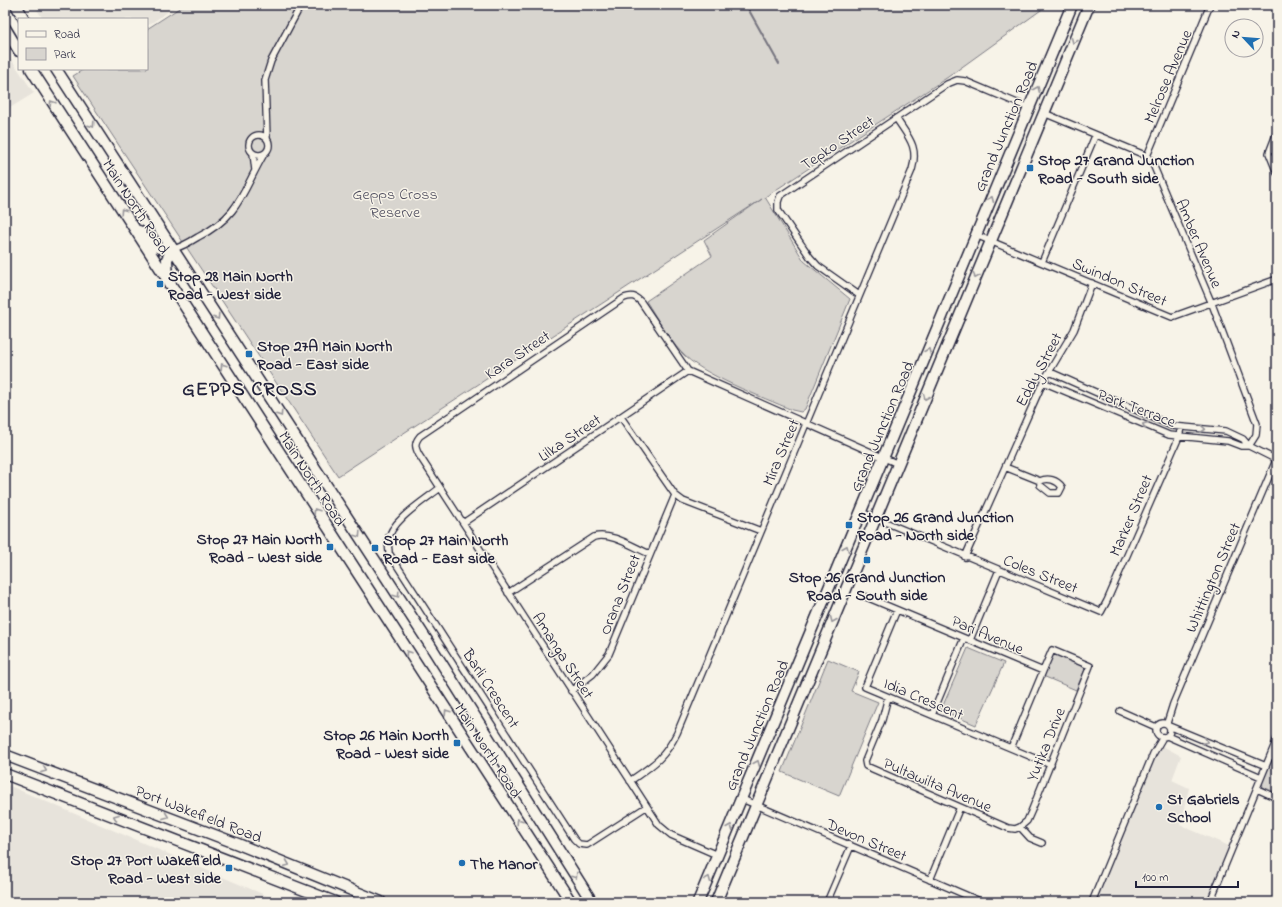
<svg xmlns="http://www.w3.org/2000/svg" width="1282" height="907" font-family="'Indie Flower',sans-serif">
  <rect width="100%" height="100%" fill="#f7f3e8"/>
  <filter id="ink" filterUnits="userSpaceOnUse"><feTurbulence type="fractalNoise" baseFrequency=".025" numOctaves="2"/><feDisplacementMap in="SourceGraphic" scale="8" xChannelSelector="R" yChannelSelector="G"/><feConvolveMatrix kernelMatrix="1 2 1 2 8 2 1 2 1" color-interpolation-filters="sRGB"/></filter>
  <g filter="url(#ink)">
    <path fill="#e7e3db" d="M34 5H178L147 26V19H43Z
      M5 50 34 93 5 111Z
      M1159 744 1181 756 1172 780 1189 788 1180 825 1229 846 1206 902 1096 901Z
      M5 784 281 902H5Z"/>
    <path fill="#d8d5cf" stroke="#7d7c85" d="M184 5H1048L948 77 765 197 804 261 850 299 805 409 801 412 792 410C763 397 701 375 681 352 667 337 657 318 646 301L712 256 704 240 762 199 338 476 73 76 84 69H147V29Z
      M968 648 1004 663 976 725 941 710Z
      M1053 653 1086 667 1076 690 1043 676Z
      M828 659 859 672 851 691 878 702 839 796 782 772Z
      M1272 761 1277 762V793L1263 787 1262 781Z"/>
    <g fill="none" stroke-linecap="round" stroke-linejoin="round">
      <path stroke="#76747f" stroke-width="2" d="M746 5 779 64"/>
      <defs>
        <path id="street" d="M1044 113 1147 156 1152 162 1212 304 1257 424 1256 435 1249 446 1277 460
          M1277 132 1269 153 1277 173
          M249 145a10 10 0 1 1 20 0a10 10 0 1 1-20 0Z
          M267 138 265 80 271 61 301 5
          M253 153 255 170
          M1147 156 1210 5
          M976 235 1172 317 1277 279
          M173 249C182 247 190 242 198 237 240 216 242 192 264 154
          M1042 262 1095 136
          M859 295 818 266 810 257 778 210V202L780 196 947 84 957 80 965 81 1029 108
          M1043 382 1169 435 1228 441 1241 446H1249L1243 439 1226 431 1172 426 1050 372
          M621 417 675 495 683 501 761 531
          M1005 467 1040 481C1048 477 1057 480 1062 487L1059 493H1050L1040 485V481
          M440 488C425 500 390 521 388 541 388 545 389 550 389 553L574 839 579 844 587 845 646 807
          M861 512 1101 612 1107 601 1179 437 1181 427
          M463 523 688 371
          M965 557 1043 382 1074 330 1092 283
          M508 593 594 537C611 532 633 547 650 554
          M864 596 1043 671 1052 650 1090 666 1031 812 1027 821 1020 827
          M897 610 865 687 1051 765
          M970 640 999 570
          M571 691 593 674 609 654 675 495
          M888 697 882 720 865 761 866 766 1008 828 1015 829 1020 827 1030 838 1042 843
          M1120 711 1156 727
          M932 715 964 638
          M1156 730a7 7 0 1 1 14 0a7 7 0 1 1-14 0Z
          M1167 723 1173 704 1276 460
          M1169 726 1266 766
          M1167 736 1261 777
          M1011 748 1043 671
          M1271 755 1277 758
          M630 781C653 765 664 759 677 733L912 170C919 146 908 137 896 118
          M1257 789 1277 798
          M742 799 982 902
          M717 855 671 835 659 825 419 455C415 447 414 443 420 436L624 298C632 295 635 296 641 302L688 371 898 464
          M930 880 960 807
          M827 902 851 846
          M1092 902 1153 754 1163 737
          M1210 902 1277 739"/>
        <path id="highway" d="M16 5 24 19
          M5 28 19 51
          M31 69 571 902
          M56 69 430 645 592 902
          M139 231 159 248 173 249
          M168 283 167 259 173 249
          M5 755 238 844 381 902
          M5 774 335 902
          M698 902 1072 5
          M716 902 1089 5"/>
      </defs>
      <use href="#street" stroke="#22223b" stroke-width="8"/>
      <use href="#highway" stroke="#22223b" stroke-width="13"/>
      <use href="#street" stroke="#f7f3e8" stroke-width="5.5"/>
      <use href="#highway" stroke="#f7f3e8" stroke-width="10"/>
    </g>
    <defs><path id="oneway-chevron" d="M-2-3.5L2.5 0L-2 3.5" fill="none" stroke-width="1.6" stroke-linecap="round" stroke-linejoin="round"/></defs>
    <g stroke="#97959a">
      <use href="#oneway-chevron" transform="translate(1074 41) rotate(112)"/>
      <use href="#oneway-chevron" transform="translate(1037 89) rotate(-67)"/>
      <use href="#oneway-chevron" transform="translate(52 103) rotate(-122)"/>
      <use href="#oneway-chevron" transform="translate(92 125) rotate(57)"/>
      <use href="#oneway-chevron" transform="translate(991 199) rotate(-67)"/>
      <use href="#oneway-chevron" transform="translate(123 211) rotate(-124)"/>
      <use href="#oneway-chevron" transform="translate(976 276) rotate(112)"/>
      <use href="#oneway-chevron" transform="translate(217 317) rotate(57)"/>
      <use href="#oneway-chevron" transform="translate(928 351) rotate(-67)"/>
      <use href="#oneway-chevron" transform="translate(223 366) rotate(-123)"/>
      <use href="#oneway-chevron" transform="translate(926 397) rotate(113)"/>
      <use href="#oneway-chevron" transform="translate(280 414) rotate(57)"/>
      <use href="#oneway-chevron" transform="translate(1145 425) rotate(-157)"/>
      <use href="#oneway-chevron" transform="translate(1203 429) rotate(5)"/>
      <use href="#oneway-chevron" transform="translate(316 511) rotate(-123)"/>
      <use href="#oneway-chevron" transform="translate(358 535) rotate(57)"/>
      <use href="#oneway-chevron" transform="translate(846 548) rotate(-67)"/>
      <use href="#oneway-chevron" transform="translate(397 595) rotate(56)"/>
      <use href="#oneway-chevron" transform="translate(833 620) rotate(113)"/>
      <use href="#oneway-chevron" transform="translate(408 653) rotate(-123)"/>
      <use href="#oneway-chevron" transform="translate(447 712) rotate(-123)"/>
      <use href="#oneway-chevron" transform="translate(1205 741) rotate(23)"/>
      <use href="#oneway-chevron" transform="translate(757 763) rotate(-67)"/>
      <use href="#oneway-chevron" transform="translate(44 770) rotate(21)"/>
      <use href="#oneway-chevron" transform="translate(166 816) rotate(21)"/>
      <use href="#oneway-chevron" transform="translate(116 817) rotate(-159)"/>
      <use href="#oneway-chevron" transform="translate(519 821) rotate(-123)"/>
      <use href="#oneway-chevron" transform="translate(730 827) rotate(-67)"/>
      <use href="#oneway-chevron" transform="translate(287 864) rotate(22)"/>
      <use href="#oneway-chevron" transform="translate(575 876) rotate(57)"/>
      <use href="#oneway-chevron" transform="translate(708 879) rotate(-68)"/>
    </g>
  </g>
  <g fill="#1f6fb2" stroke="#f7f3e8" stroke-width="1.5">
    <rect x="1026" y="164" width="8" height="8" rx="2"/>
    <rect x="156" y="280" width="8" height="8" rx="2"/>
    <rect x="245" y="350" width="8" height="8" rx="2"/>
    <rect x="845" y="521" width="8" height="8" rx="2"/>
    <rect x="326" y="543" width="8" height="8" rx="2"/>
    <rect x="371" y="544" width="8" height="8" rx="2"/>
    <rect x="863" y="556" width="8" height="8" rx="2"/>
    <rect x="453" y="739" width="8" height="8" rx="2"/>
    <circle cx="1159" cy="807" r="4"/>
    <circle cx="462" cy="863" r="4"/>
    <rect x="225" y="864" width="8" height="8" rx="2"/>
  </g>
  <g text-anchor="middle" stroke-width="3" stroke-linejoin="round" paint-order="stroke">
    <g font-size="16" fill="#22223b" stroke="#f7f3e8">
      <text transform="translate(1167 76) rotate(-67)" y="6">Melrose Avenue</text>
      <text transform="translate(1005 126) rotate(-67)" y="6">Grand Junction Road</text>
      <text transform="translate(837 142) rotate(-34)" y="6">Tepko Street</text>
      <text transform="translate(137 206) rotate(57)" y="6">Main North Road</text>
      <text transform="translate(1200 243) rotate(67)" y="6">Amber Avenue</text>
      <text transform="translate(1120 281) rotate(23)" y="6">Swindon Street</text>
      <text transform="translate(517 354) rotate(-34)" y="6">Kara Street</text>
      <text transform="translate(1038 369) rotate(-62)" y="6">Eddy Street</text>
      <text transform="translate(1137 407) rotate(21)" y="6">Park Terrace</text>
      <text transform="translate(881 426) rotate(-67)" y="6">Grand Junction Road</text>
      <text transform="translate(569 437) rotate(-34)" y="6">Lilka Street</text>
      <text transform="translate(780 452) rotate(-67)" y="6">Mira Street</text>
      <text transform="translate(313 478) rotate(57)" y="6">Main North Road</text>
      <text transform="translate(1130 515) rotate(-67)" y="6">Marker Street</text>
      <text transform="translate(1041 573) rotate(22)" y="6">Coles Street</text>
      <text transform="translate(1212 577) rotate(-67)" y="6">Whittington Street</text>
      <text transform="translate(619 594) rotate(-68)" y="6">Orana Street</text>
      <text transform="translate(988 634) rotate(23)" y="6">Pari Avenue</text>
      <text transform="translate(564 655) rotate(57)" y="6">Amanga Street</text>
      <text transform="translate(492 688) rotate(57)" y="6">Barli Crescent</text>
      <text transform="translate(924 698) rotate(23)" y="6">Idia Crescent</text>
      <text transform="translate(756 725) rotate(-67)" y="6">Grand Junction Road</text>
      <text transform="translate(1045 744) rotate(-68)" y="6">Yutika Drive</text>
      <text transform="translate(489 750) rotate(57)" y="6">Main North Road</text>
      <text transform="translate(938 784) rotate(23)" y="6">Pultawilta Avenue</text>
      <text transform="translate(199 813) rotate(21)" y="6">Port Wakefield Road</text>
      <text transform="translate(867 839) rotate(23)" y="6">Devon Street</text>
    </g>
    <g font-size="16" font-weight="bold" fill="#22223b" stroke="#f7f3e8" text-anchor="start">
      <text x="1038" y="165">Stop 27 Grand Junction<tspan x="1038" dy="18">Road - South side</tspan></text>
      <text x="168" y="281">Stop 28 Main North<tspan x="168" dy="18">Road - West side</tspan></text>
      <text x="257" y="351">Stop 27A Main North<tspan x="257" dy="18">Road - East side</tspan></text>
      <text x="857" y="522">Stop 26 Grand Junction<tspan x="857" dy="18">Road - North side</tspan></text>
      <text x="322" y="544" text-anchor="end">Stop 27 Main North<tspan x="322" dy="18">Road - West side</tspan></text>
      <text x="383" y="545">Stop 27 Main North<tspan x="383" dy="18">Road - East side</tspan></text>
      <text x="867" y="582" text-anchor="middle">Stop 26 Grand Junction<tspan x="867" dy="18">Road - South side</tspan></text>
      <text x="449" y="740" text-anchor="end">Stop 26 Main North<tspan x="449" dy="18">Road - West side</tspan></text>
      <text x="1167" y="804">St Gabriels<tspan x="1167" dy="18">School</tspan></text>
      <text x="221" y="865" text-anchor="end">Stop 27 Port Wakefield<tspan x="221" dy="18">Road - West side</tspan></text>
      <text x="470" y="869">The Manor</text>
    </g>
    <g font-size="16" fill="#504f60" stroke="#f7f3e8">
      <text x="395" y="199">Gepps Cross<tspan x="395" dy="18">Reserve</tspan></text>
    </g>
    <g font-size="20" font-weight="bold" letter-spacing="1" fill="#22223b" stroke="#f7f3e8">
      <text x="250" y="395">GEPPS CROSS</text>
    </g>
  </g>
  <rect width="1282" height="907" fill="none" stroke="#f7f3e8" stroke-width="20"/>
  <rect x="10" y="10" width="1262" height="887" fill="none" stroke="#22223b" stroke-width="1.5" filter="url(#ink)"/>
  <rect x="18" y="18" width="130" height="52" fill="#f7f3e8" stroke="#a29fa3"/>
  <rect x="26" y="31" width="20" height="6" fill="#f7f3e8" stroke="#a29fa3"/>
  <text x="54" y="38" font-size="12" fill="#22223b">Road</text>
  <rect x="26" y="48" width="20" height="12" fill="#d8d5cf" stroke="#a29fa3"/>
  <text x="54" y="58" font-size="12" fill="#22223b">Park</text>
  <g transform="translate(1244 38) rotate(296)"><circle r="19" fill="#f7f3e8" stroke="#a29fa3"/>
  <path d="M0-3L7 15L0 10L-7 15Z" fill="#1f6fb2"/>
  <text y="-6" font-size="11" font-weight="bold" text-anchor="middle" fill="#22223b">N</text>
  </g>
  <path d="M1136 881v6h102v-6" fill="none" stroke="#22223b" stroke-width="2"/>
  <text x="1142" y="881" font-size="12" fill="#22223b" stroke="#f7f3e8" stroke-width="3" paint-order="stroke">100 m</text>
</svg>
